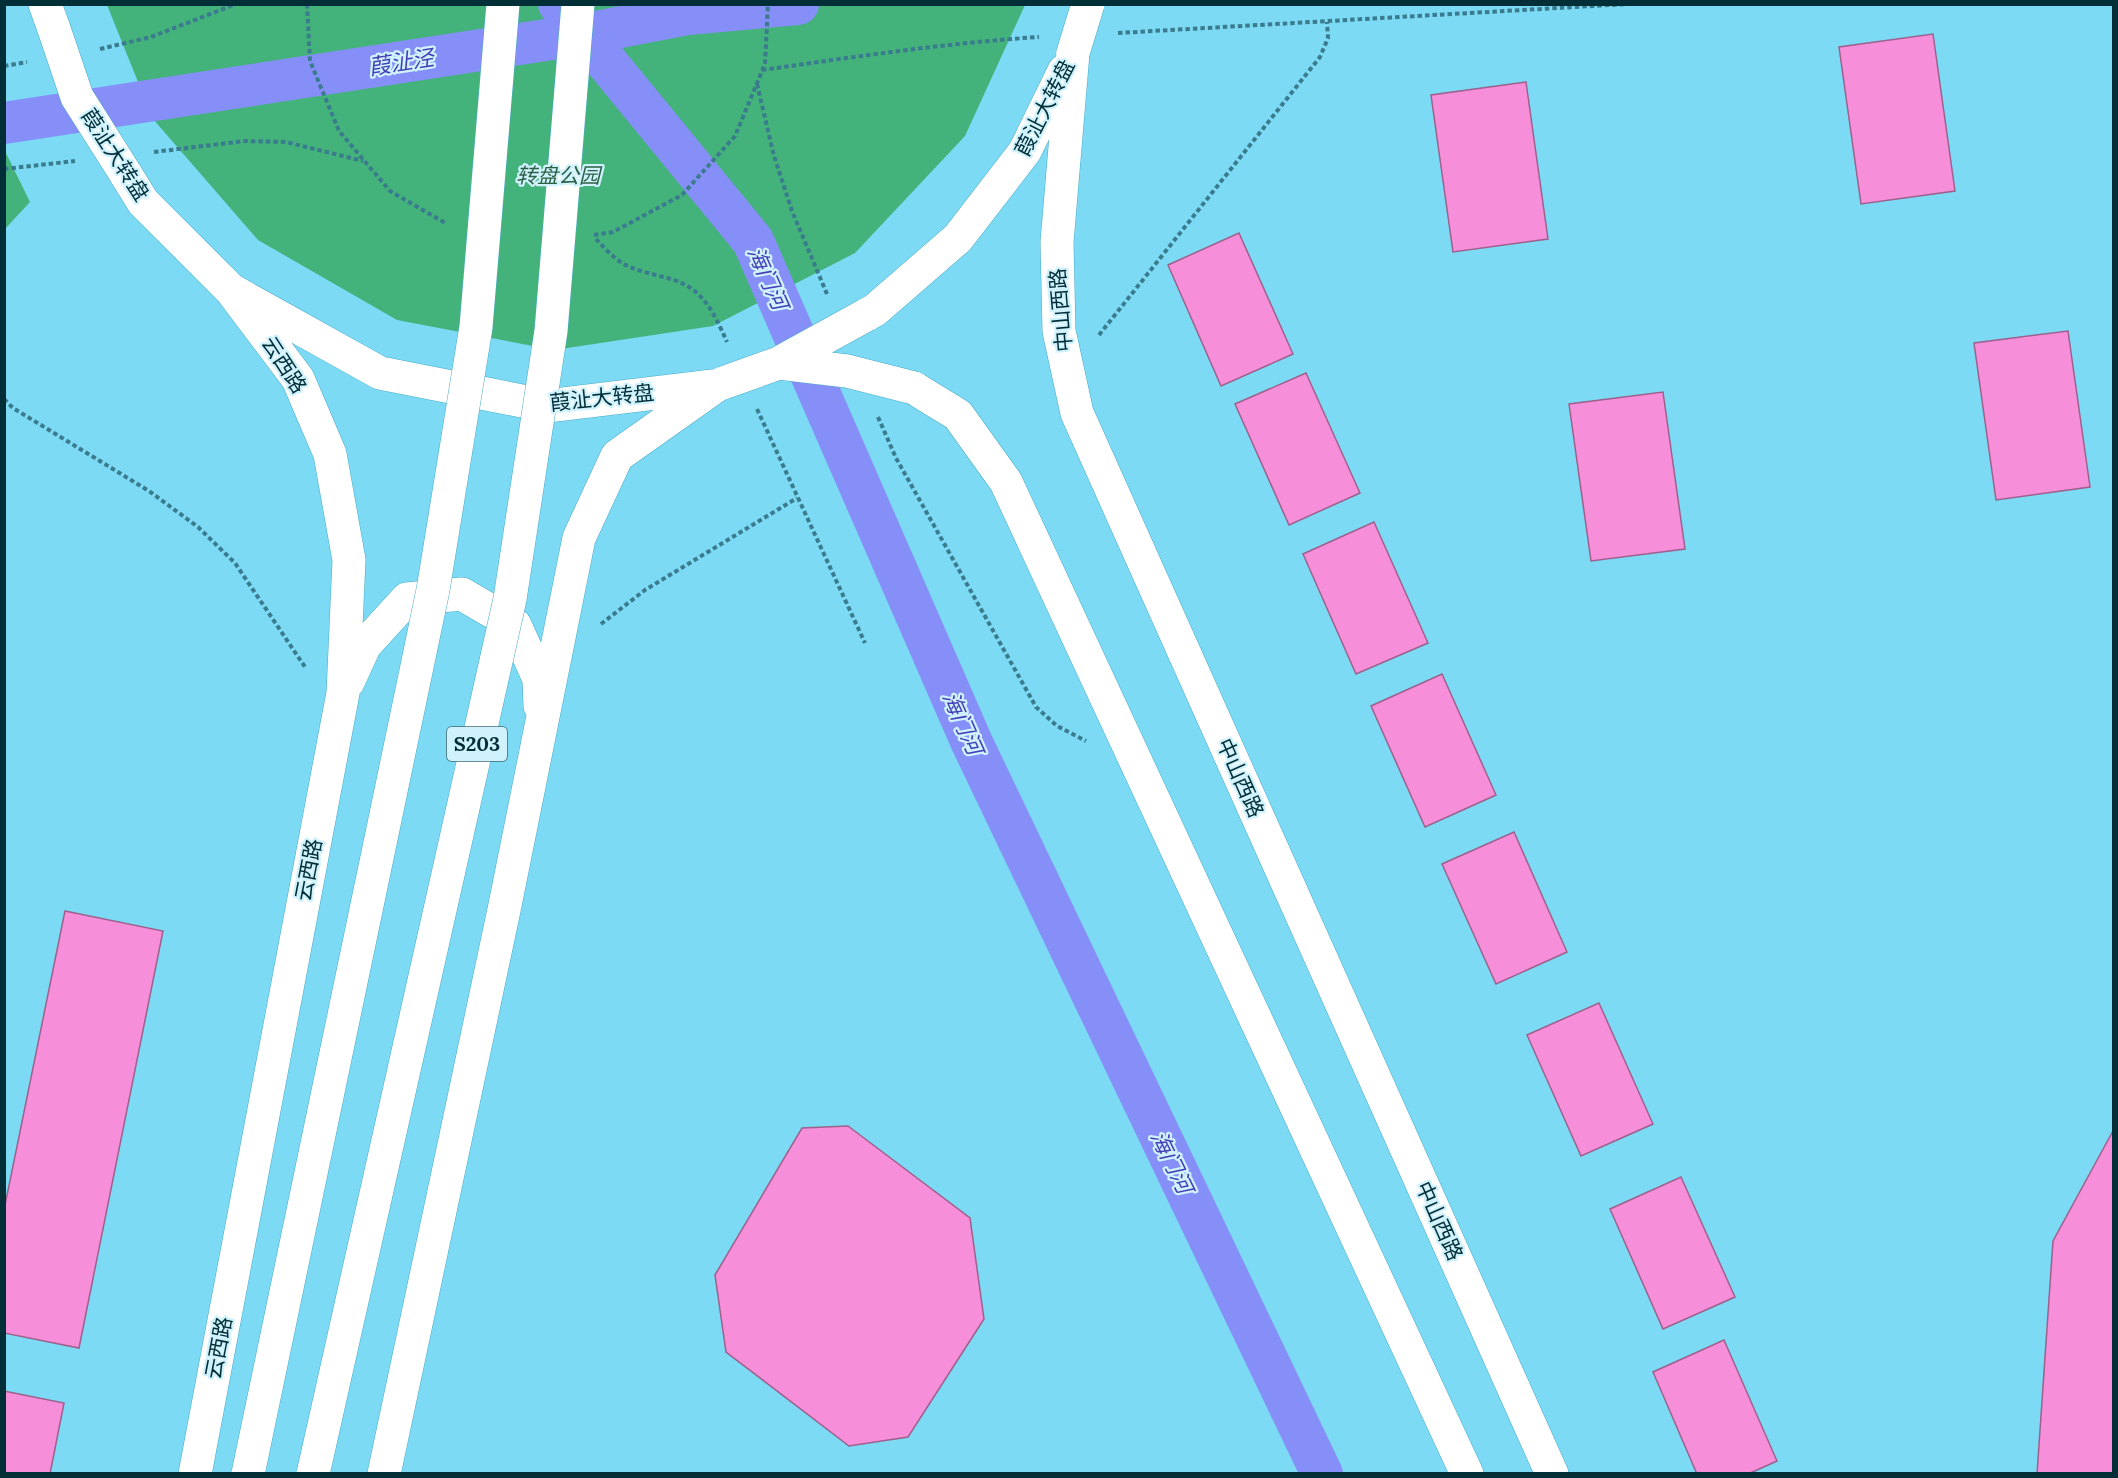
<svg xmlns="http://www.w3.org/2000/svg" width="2118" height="1478" font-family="Lora,'Noto Sans SC',serif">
  <rect width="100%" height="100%" fill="#7cdaf5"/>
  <path fill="#43b37b" d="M107 5H1025L965 136 855 253 713 326 554 350 397 320 258 240 153 119Z
    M5 151 30 202 5 229H4Z"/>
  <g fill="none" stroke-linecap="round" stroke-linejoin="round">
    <path stroke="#868ef7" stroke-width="42" d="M559 4 753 241 972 743 1322 1474
      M4 123 585 34 688 14 798 4"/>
  </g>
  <path fill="#f68ed9" stroke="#9e618c" stroke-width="1.5" d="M1933 34 1955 191 1861 204 1839 47Z
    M1526 82 1548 239 1453 252 1431 95Z
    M1239 233 1293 354 1221 386 1168 265Z
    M2068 331 2090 487 1996 500 1974 343Z
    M1306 373 1360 493 1289 525 1235 404Z
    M1663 392 1685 549 1591 561 1569 404Z
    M1374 522 1428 643 1356 674 1303 554Z
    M1442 674 1496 795 1425 827 1371 706Z
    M1514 832 1567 952 1496 984 1442 864Z
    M65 911 163 931 79 1348 4 1333V1210Z
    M1599 1003 1653 1124 1581 1156 1527 1035Z
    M848 1126 970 1218 984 1319 908 1437 849 1446 726 1352 715 1275 802 1128Z
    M2114 1129V1474H2037L2053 1241Z
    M1681 1177 1735 1297 1663 1329 1610 1209Z
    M1724 1340 1777 1461 1748 1474H1697L1653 1372Z
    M4 1391 64 1403 50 1474H4Z"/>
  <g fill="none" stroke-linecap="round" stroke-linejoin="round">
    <defs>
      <path id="major" d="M45 4 54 29
        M1073 53 1057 242 1059 331 1077 413 1552 1474
        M125 173 143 202 231 290 380 373 547 406 713 386
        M866 315 875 310 958 238 1025 151 1064 71
        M914 388 958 415 1006 482 1467 1474
        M348 682 365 645 407 599 462 594 515 625 539 679 540 706
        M195 1474 343 693 349 560 330 454 298 379 231 290
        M384 1474 504 910 579 538 617 456 716 386"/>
    </defs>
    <use href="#major" stroke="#4aabc5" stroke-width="34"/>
    <path stroke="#3a7c8e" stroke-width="4" stroke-dasharray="4.5 3" stroke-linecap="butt" d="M307 4 310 61 339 131 390 191 447 224
      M1118 33 1628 4
      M100 49 151 37 236 4
      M4 66 27 62
      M762 70C854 57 946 43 1039 37
      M757 84 774 156 792 211 827 294
      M154 152 245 141 286 142 363 161
      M4 169 75 161
      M594 235 613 232 682 195 735 136 765 64 768 4
      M596 239C607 251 619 264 635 269 654 276 675 277 692 289 709 301 719 324 727 342
      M1099 335 1320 57 1328 38 1327 22
      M4 399 13 408 149 491 198 527 235 563 305 667
      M757 409 865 643
      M878 417 896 458 1036 707 1057 726 1086 741
      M601 624 645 590 797 498"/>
    <use href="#major" stroke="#fff" stroke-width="33"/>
    <defs>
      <path id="major-bridge" d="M54 29 77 97 125 173
        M1073 53 1088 4
        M779 363 847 371 914 388
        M723 383 779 363 866 315
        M248 1474 433 590 476 327 503 4
        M313 1474 510 599 551 331 578 4"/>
    </defs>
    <use href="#major-bridge" stroke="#4aabc5" stroke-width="34" stroke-linecap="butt"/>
    <use href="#major-bridge" stroke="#fff" stroke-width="33"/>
  </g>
  <g text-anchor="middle" stroke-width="4.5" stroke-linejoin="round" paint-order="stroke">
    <rect fill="#d0f2fd" stroke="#406973" stroke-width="1.5" x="447" y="727" width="60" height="34" rx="4.5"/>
    <g font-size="20" font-weight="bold" fill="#022e38">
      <text x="477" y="751">S203</text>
    </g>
    <g font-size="21" fill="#022e38" stroke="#d0f2fd">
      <text transform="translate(1045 108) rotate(-63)" y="7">葭沚大转盘</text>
      <text transform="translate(115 155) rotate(57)" y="7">葭沚大转盘</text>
      <text transform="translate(1061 310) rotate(-95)" y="7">中山西路</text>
      <text transform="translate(284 365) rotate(57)" y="7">云西路</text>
      <text transform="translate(602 398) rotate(-6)" y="7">葭沚大转盘</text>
      <text transform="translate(1240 778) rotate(66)" y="7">中山西路</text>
      <text transform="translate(309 870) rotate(-79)" y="7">云西路</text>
      <text transform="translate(1439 1221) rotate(66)" y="7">中山西路</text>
      <text transform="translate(219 1348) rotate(-79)" y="7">云西路</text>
    </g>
    <g font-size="21" font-style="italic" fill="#2d6145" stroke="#d0f2fd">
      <text x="558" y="183">转盘公园</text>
    </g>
    <g font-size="22" font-style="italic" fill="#443fb7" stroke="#d0f2fd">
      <text transform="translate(401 62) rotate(-9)" y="8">葭沚泾</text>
      <text transform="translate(768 278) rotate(66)" y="8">海门河</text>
      <text transform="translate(963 723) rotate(66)" y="8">海门河</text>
      <text transform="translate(1172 1162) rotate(64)" y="8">海门河</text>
    </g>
  </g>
  <rect width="2118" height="1478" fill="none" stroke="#022e38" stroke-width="12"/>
</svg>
